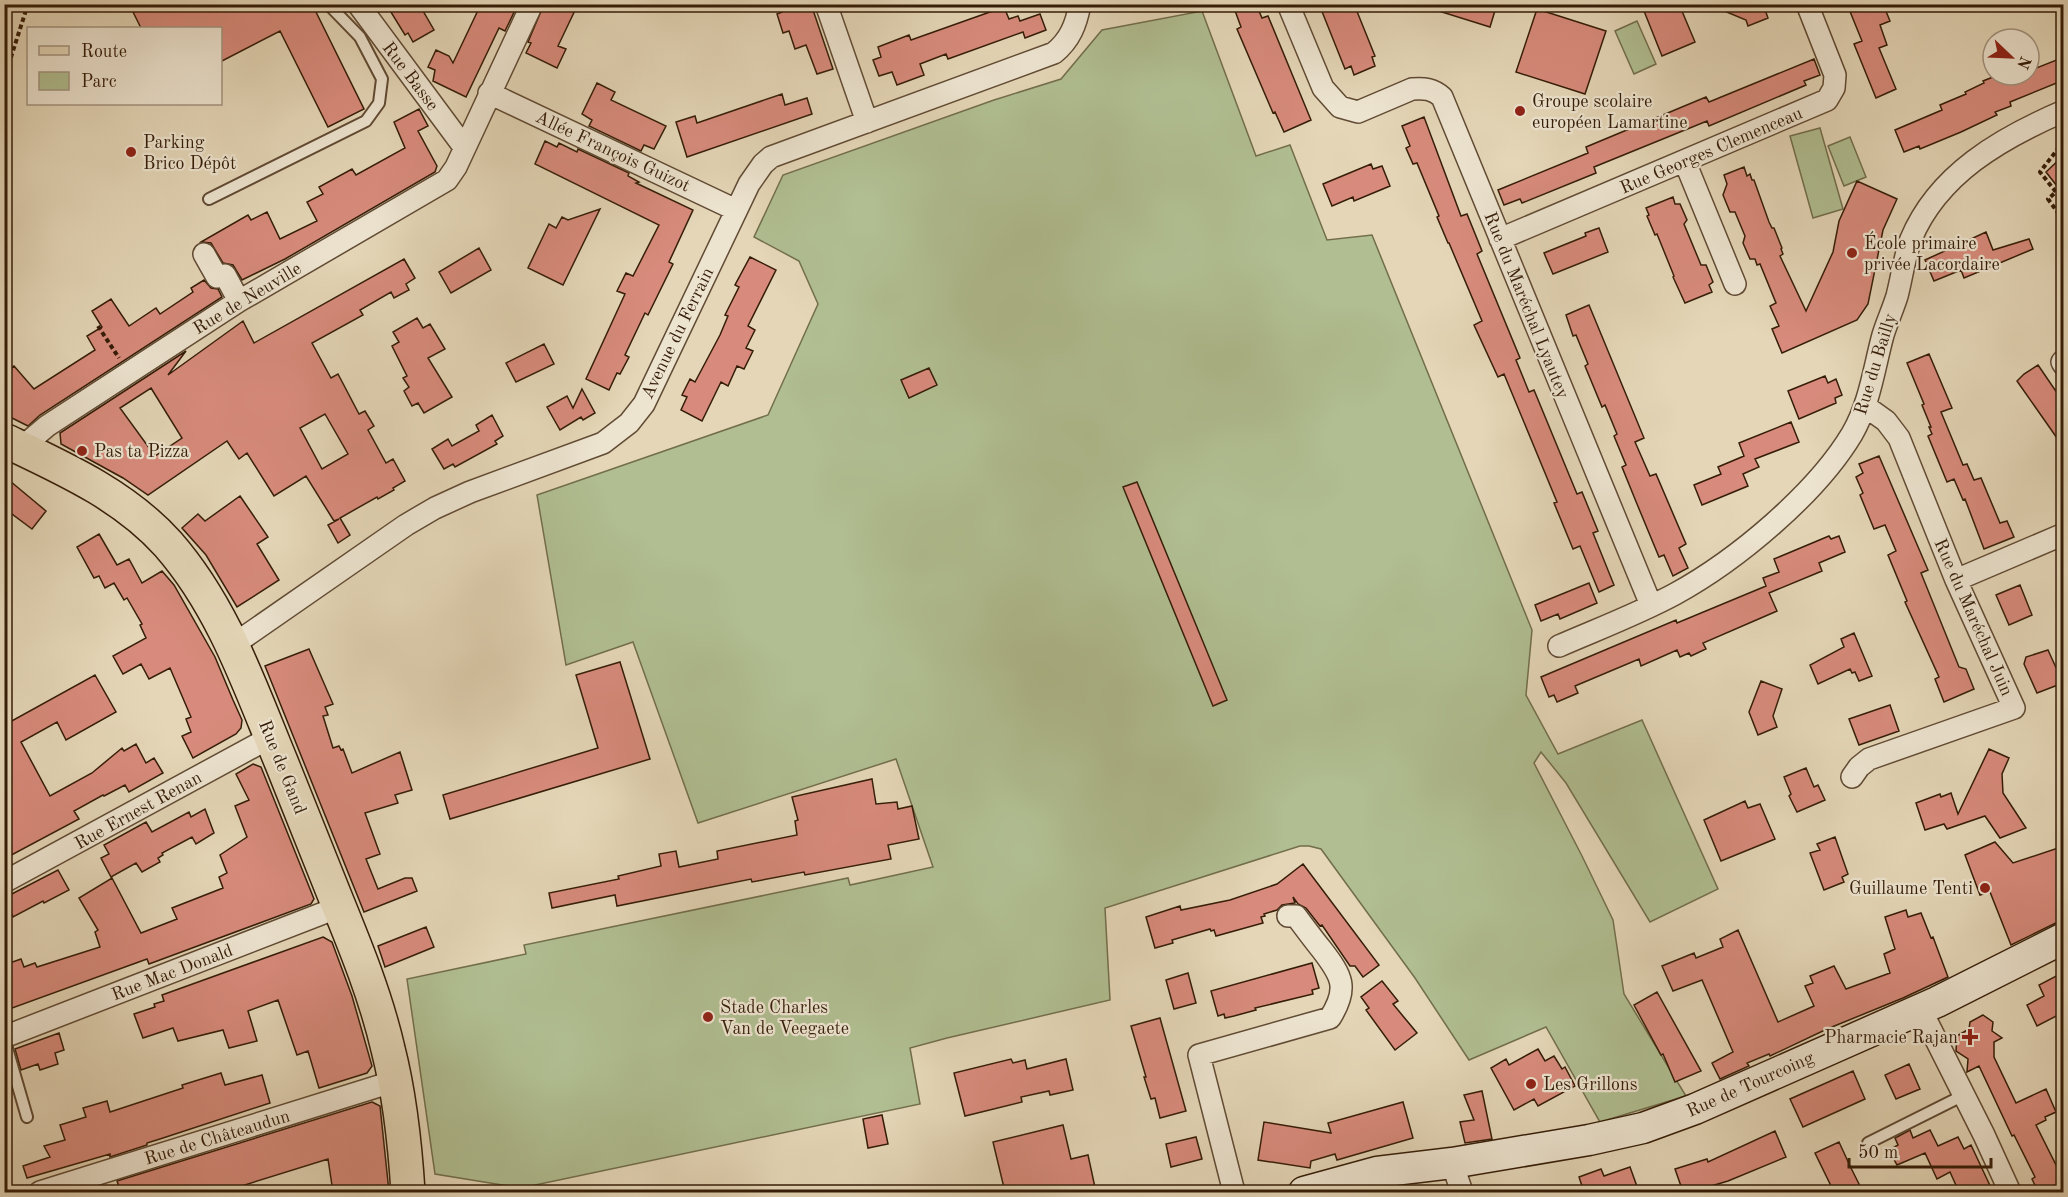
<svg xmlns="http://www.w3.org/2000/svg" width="2068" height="1197" font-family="'Old Standard TT',serif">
  <rect width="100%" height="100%" fill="#e4d6b7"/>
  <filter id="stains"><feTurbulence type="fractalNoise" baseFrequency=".00333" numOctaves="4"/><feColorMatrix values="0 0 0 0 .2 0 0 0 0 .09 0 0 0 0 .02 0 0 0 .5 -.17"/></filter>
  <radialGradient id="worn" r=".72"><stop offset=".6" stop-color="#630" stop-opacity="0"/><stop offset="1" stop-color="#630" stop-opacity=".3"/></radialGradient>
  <path fill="#b0be91" stroke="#726e4c" stroke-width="1.5" d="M1202 11 1256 156 1290 145 1327 240 1372 235 1532 630 1526 695 1558 754 1642 720 1718 889 1650 922 1566 783 1541 752 1534 763 1582 856 1613 920 1624 994 1686 1096 1600 1122 1546 1027 1469 1060 1415 978 1321 849 1309 846H1300L1105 908 1110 1000 947 1038 910 1048 920 1104 521 1188 435 1174 407 979 526 954 524 945 848 878 850 885 933 867 896 759 698 823 633 642 566 665 537 495 768 415 818 304 799 261 754 237 783 175 994 100 1061 79 1102 30Z
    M1637 21 1656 64 1634 74 1615 31Z
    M1820 128 1843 209 1813 218 1790 136Z
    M1850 137 1866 177 1844 186 1828 146Z"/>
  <path fill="#d88b7c" stroke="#351d08" stroke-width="1.5" fill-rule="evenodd" d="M129 4H312L364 109 328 127 280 31 220 62V28H141Z
    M386 4H419L434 30 413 42 408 33 405 35Z
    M481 4H518L505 31 499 28 466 97 433 81 435 70 428 67 436 50 449 56 453 63Z
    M544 4H578L558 46 566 49 557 68 526 53 531 43 528 42Z
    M780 4H811L833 69 817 74 806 45 795 49 789 31 783 33 777 14 782 12Z
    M1243 4H1256L1262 18 1268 16 1311 120 1284 132 1275 112 1273 113 1237 29 1241 27 1234 8Z
    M1319 4H1354L1375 56 1372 57 1375 66 1354 75 1351 66 1345 69Z
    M1429 4H1497L1490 27 1429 8Z
    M1660 4H1679L1695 42 1662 56 1644 11Z
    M1763 4 1768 18 1748 26 1746 20 1710 5Z
    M1847 4H1883L1890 21 1880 25 1887 45 1879 48 1896 89 1876 98 1854 44 1862 41Z
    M1004 7 1009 19 1018 16 1020 21 1040 14 1046 30 1025 38 1023 32 948 59 946 54 920 64 924 75 897 85 892 72 879 76 873 60 881 57 878 47 909 35 911 40Z
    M1537 9 1606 31 1585 94 1516 72Z
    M2064 57V80L2010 102 2011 106 1995 112 1997 115 1961 132 1920 149 1919 146 1904 152 1895 130 1942 110 1940 105 1966 94 1965 92 1984 83 1983 81 1998 75H2029V71Z
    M1814 59 1820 75 1804 81 1806 85 1709 126 1707 121 1594 167 1596 173 1522 203 1520 199 1504 205 1498 190 1588 153 1586 147 1706 97 1709 102Z
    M597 83 615 92 611 100 666 126 654 149 644 145 641 151 589 126 592 120 582 114Z
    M782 94 785 105 807 98 812 114 687 157 676 122 695 116 697 123Z
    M419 109 428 126 418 131 437 166 435 172 285 259 242 280 233 265 223 263 211 243 201 242 248 215 251 220 267 212 280 239 317 221 307 202 323 194 319 187 352 169 356 175 405 148 394 122Z
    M1424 117 1461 216 1467 214 1482 251 1477 254 1520 358 1516 360 1529 392 1534 390 1577 494 1582 492 1598 531 1593 533 1614 585 1599 592 1580 546 1573 549 1554 503 1557 502 1504 374 1498 377 1474 325 1482 321 1449 243H1448L1437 217 1439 216 1417 163 1413 164 1406 148 1410 146 1402 126Z
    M545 141 557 147 559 143 577 152 578 149 629 173 628 176 639 182 636 183 693 210 669 262 673 264 648 315 645 313 625 355 629 357 620 374 617 373 609 390 586 379 625 294 617 291 626 273 633 276 659 225 535 164Z
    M2064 155V195L2046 172Z
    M1371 164 1373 169 1382 166 1390 186 1354 201 1353 197 1332 206 1323 184Z
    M1744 167 1747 176 1750 174 1752 180H1754L1769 222 1772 228H1774L1782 248 1781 249 1783 254 1780 256 1806 311 1833 252 1839 221 1857 181 1897 199 1883 230 1868 304 1857 320 1782 353 1772 329 1779 326 1770 306 1776 303 1760 264 1757 265 1755 259H1750L1743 243 1745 236 1735 212H1730L1723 195 1727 184 1724 175Z
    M1673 197 1675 204H1680L1687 220 1684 224 1701 265H1706L1713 282 1709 285 1712 292 1685 303 1673 277 1674 276 1657 234 1655 235 1647 216 1649 215 1646 208Z
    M600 209 563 285 528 268 549 224 556 228 562 217 568 220Z
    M1599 228 1608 252 1553 274 1544 253 1586 236 1585 233Z
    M1986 232 1993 250 2029 239 2033 249 1964 278 1961 270 1934 281 1925 260Z
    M479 248 491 270 451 293 439 272Z
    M750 257 776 270 748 326 755 330 746 348 753 351 744 369 737 366 728 386 721 382 702 421 681 410 687 397 682 395 690 379 695 382 720 335 728 316 725 315 739 287 735 285Z
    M404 259 415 278 406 284 409 290 394 298 391 292 360 310 363 315 312 343 331 378 338 374 359 414 365 411 374 426 368 430 386 463 393 459 405 481 393 488 394 490 378 499 377 497 340 518 350 535 338 543 328 525 339 519 334 521 306 476 274 496 247 453 239 459 227 441 148 495 123 478 61 444 60 433 186 351 168 375 243 321 254 343ZM151 388 182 438 155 456 120 408ZM325 414 348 454 322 469 300 428Z
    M204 280 211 288 218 289 222 297 40 415 28 426 4 414V372L14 366 34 389 95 350 87 336 102 327 92 311 111 299 129 326 156 308 160 314 193 292 191 288Z
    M1589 305 1644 438 1635 442 1650 476 1656 474 1686 544 1679 548 1688 568 1673 576 1664 555 1659 557 1637 504 1622 467 1626 465 1614 436 1617 434 1605 405 1602 407 1585 366 1588 364 1576 335 1573 336 1566 315Z
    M417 318 423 328 430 324 445 349 428 358 452 397 424 413 418 403 412 406 404 391 409 387 403 378 407 376 392 346 399 342 393 332Z
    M544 344 554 364 516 382 506 363Z
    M1929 354 1952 408 1941 412 1963 465 1967 464 1974 480 1981 478 2000 523 2007 521 2014 537 1984 549 1965 499 1963 500 1954 479 1947 482 1928 436 1932 434 1929 427H1931L1922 405 1924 404 1907 363Z
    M2038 365 2064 403V448L2017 381 2024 374Z
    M929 368 937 385 909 398 901 380Z
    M1825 376 1828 383 1836 379 1842 395 1835 398 1836 403 1799 419 1788 391Z
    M582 389 595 413 583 420 581 417 560 430 547 407 567 396 573 408Z
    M492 415 503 436 495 441 497 444 455 467 453 464 444 469 432 449 448 439 452 446 479 431 476 425Z
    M1791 422 1799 442 1755 459 1759 467 1743 474 1748 486 1702 505 1694 485 1721 474 1718 467 1744 456 1739 443Z
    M1879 456 1928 570 1921 573 1959 667 1966 669 1974 689 1944 702 1935 679 1939 677 1905 602 1907 601 1888 555 1896 551 1885 525 1874 529 1860 495 1863 493 1856 477 1863 473 1859 464Z
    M4 476 46 511 32 529 4 508Z
    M1137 482 1227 700 1213 706 1123 487Z
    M240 496 268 537 257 544 279 580 237 607 206 555 182 528 198 514 205 521Z
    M99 534 117 565 129 559 142 583 162 571 174 585 215 657 233 700 242 720 241 728 236 734 193 758 182 736 191 732 186 719 191 717 170 668 149 679 141 664 123 674 113 656 146 638 140 625 142 624 127 598 124 600 114 583 105 588 99 576 94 578 77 547Z
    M1829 536 1831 539 1839 536 1845 552 1819 563 1822 571 1769 593 1777 611 1703 643 1706 649 1691 656 1689 653 1680 657 1677 650 1641 666 1639 659 1575 686 1578 693 1557 702 1554 695 1549 697 1541 677 1676 620 1677 623 1766 586 1763 578 1779 572 1774 559Z
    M1589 583 1597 603 1560 619 1558 614 1541 621 1535 605Z
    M2020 585 2032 615 2009 625 1996 595Z
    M1854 633 1872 676 1859 681 1855 672 1852 673 1850 669 1818 684 1810 665 1844 647 1841 639Z
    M309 649 333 704 325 707 328 715 323 716 333 748 339 746 341 750 343 749 352 773 400 752 412 790 395 795 398 803 365 813 380 854 366 859 378 889 405 878H412L417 891 364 912 265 666Z
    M2048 650 2063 683 2037 693 2024 664 2026 657Z
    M620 662 650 759 450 819 443 795 598 748 576 675Z
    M95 675 116 712 66 740 57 722 21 742 50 796 92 773 122 748 124 751 136 744 146 763 154 758 163 773 129 792 125 785 104 796 103 795 74 811 79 819 4 859V712L10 722Z
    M1761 681 1782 689 1773 716 1777 727 1758 735 1749 712Z
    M1890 705 1899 731 1859 745 1849 719Z
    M1989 749 2009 758 2002 774 2003 793 2026 828 2000 838 1985 816 1947 829 1944 824 1925 830 1916 803 1940 794 1941 797 1951 793 1958 814Z
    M253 764 261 767 314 899 311 904 149 964 147 959 4 1011V965L21 959 24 967 35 963 37 967 100 947 95 932 98 930 79 898 112 878 141 933 177 919 172 908 223 888 219 877 227 873 220 855 247 837 235 806 249 800 236 774Z
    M1806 768 1814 787 1818 785 1825 800 1797 812 1789 796 1791 794 1784 777Z
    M872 779 876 804 897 802 898 809 912 806 919 839 888 845 891 859 805 875 804 872 752 882 751 879 617 906 615 895 552 908 549 893 619 879 618 876 661 866 659 854 676 851 679 867 718 859 717 851 797 835 795 821 798 820 792 797Z
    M1745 801 1748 808 1760 804 1775 839 1721 861 1704 820Z
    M205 809 214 833 196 844 192 837 162 853 163 855 158 858 160 862 142 872 136 863 111 877 101 858 109 854 104 845 146 822 152 832 189 812 191 817Z
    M1835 837 1848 874 1842 877 1844 882 1824 890 1810 853 1820 850 1817 844Z
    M1995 842 2013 863 2064 846V919L2011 945 1990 892 1980 895 1965 855Z
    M1303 864 1379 965 1363 977 1355 966H1350L1322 925 1320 926 1306 908 1298 904 1293 897 1295 903 1282 905 1277 910 1264 914 1265 916 1261 917 1263 923 1216 936 1214 930 1211 931 1210 929 1172 940 1173 943 1155 948 1146 917 1180 906 1181 910 1230 900 1277 884Z
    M58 870 69 890 44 903 43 901 13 917 12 914 4 918V898Z
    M1906 910 1908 917 1921 913 1931 938 1933 937 1948 977 1903 998 1827 1029 1770 1056 1769 1054 1747 1063 1749 1066 1720 1079 1712 1063 1733 1052 1702 980 1673 991 1662 966 1694 953 1696 958 1723 947 1720 939 1738 930 1778 1022 1814 1006 1805 986 1813 983 1810 976 1834 966 1846 989 1890 973 1884 954 1895 949 1885 917Z
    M426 927 434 947 385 967 378 946Z
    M323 937 332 942 352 996 372 1066 367 1073 319 1088 308 1051 297 1055 278 1000 248 1011 257 1041 229 1048 223 1030 178 1041 173 1028 143 1038 134 1014 155 1007 154 1004 164 1001 162 995Z
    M1312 963 1319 988 1312 990 1313 994 1255 1008 1256 1010 1234 1016 1225 1018 1224 1014 1218 1016 1211 991Z
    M2064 972V1012L2037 1026 2027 1005 2044 996 2039 985Z
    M1188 973 1196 1003 1174 1009 1166 980Z
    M1382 981 1398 1001 1393 1004 1417 1033 1395 1050 1366 1010 1369 1008 1361 997Z
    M1657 992 1701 1071 1675 1082 1663 1054 1661 1055 1634 1005Z
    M1983 1015 1993 1022 1992 1031 2002 1038 1994 1042V1057L2016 1103 2046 1089 2056 1112 2045 1117 2046 1120 2036 1125 2064 1181 2041 1192H2038L2032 1179 2035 1177 2014 1135 2012 1136 1979 1066 1967 1072 1968 1059 1956 1051 1957 1036 1969 1029 1970 1022Z
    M1160 1018 1186 1111 1160 1118 1155 1098 1151 1099 1144 1077H1146L1131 1026Z
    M59 1033 64 1050 55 1053 58 1064 40 1070 38 1064 21 1070 15 1049Z
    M1538 1049 1545 1061 1554 1056 1562 1069 1565 1067 1575 1086 1538 1106 1534 1099 1514 1110 1491 1068 1506 1059 1509 1065Z
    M1011 1059 1013 1063 1025 1060 1027 1069 1066 1059 1073 1090 1050 1095 1049 1091 1021 1097 1022 1102 965 1116 954 1073Z
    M1909 1064 1920 1089 1896 1099 1885 1075Z
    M1853 1071 1865 1099 1803 1127 1790 1099Z
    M221 1073 225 1085 262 1075 270 1103 163 1138 147 1143V1145L110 1157V1154L27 1178 23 1166 50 1157 44 1146 65 1140 60 1125 86 1117 83 1108 107 1101 110 1112 183 1088 182 1085Z
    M1482 1091 1492 1139 1465 1143 1460 1122 1474 1120 1464 1095Z
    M372 1102 380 1106 389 1192H333L328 1159 222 1192H121L117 1181Z
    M1403 1102 1413 1138 1337 1160 1335 1154 1311 1161 1310 1168 1258 1160 1264 1122 1331 1133 1328 1123Z
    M882 1115 888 1144 868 1148 863 1119Z
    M1063 1125 1071 1159 1088 1155 1096 1192H1005L993 1142Z
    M1910 1130 1913 1138 1930 1130 1938 1146 1958 1137 1964 1149 1971 1145 1993 1192H1959L1950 1172 1937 1179 1925 1153 1897 1165 1889 1150 1898 1145 1895 1138Z
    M1775 1131 1786 1157 1728 1181 1691 1192H1683L1675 1169 1707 1159 1708 1162Z
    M1196 1137 1202 1159 1171 1167 1166 1144Z
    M1839 1142 1851 1168 1863 1192H1834L1815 1153Z
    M1630 1167 1639 1192H1610L1608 1187 1593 1192H1584L1579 1177 1601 1169 1604 1176Z"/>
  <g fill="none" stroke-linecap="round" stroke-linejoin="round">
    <defs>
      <path id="service" d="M209 199 366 121 379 103 382 79 360 37 328 4
        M4 1038 27 1117
        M1868 1143 1964 1095"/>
      <path id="minor" d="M358 4 464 147
        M826 4 867 122
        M1288 4 1323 88 1340 107 1358 112 1412 89C1425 88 1433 89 1442 97L1651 605
        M489 93 736 210
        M1685 162 1735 284
        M1500 239 1827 100 1834 88 1835 75 1807 4
        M204 254 217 277 225 275 239 301
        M2064 360 2062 362 2064 365
        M21 448 47 426 239 301 447 180 456 167 532 4
        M1956 580 2064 534
        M233 645 406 525 435 508 470 492 603 443 629 423 644 404 749 184 763 164 771 157 1054 53C1070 40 1076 25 1080 4
        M1559 646C1598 629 1638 614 1675 594 1737 560 1816 494 1852 434 1870 403 1874 368 1883 335 1887 322 1893 309 1897 296 1902 277 1904 258 1911 239 1938 174 2001 138 2064 111
        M1852 777 1859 767 1869 759 2014 708 1956 580 1899 438 1886 421 1865 406
        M4 882 271 737
        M1920 1008 1984 1135 2010 1192
        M4 1037 339 907
        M1452 1163 1462 1192
        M40 1192 395 1081
        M1234 1192 1199 1055 1330 1018C1349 988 1342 976 1322 950 1313 939 1305 928 1296 916H1288"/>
      <path id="secondary" d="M1304 1192 1377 1172 1452 1163 1589 1140 1643 1128 1695 1109 1937 1002 2064 938"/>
      <path id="primary" d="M4 440C63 468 124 495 168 544 224 608 250 687 282 764 300 809 318 854 336 899 356 948 376 997 388 1049 400 1096 405 1144 408 1192"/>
    </defs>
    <use href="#service" stroke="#614b34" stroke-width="14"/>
    <use href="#minor" stroke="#614b34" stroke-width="24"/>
    <use href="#secondary" stroke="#351d08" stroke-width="33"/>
    <use href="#primary" stroke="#351d08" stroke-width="36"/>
    <path stroke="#351d08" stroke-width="4" stroke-dasharray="4.5 3" stroke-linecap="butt" d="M4 79 28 4
      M2064 141 2040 172 2056 192 2048 199 2064 221
      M98 326 119 358"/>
    <use href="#service" stroke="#ede4d0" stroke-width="10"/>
    <use href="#minor" stroke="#ede4d0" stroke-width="21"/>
    <use href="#secondary" stroke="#ede4d0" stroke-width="30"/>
    <use href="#primary" stroke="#e4d6b7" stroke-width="33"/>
  </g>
  <g fill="#8f2418" stroke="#ede4d0" stroke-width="2">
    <circle cx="1520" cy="111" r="6"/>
    <circle cx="131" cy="152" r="6"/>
    <circle cx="1852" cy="253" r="6"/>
    <circle cx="82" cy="451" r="6"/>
    <circle cx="1985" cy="888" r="6"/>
    <circle cx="708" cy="1017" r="6"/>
    <path d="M1967 1028h6v6h6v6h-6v6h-6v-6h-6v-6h6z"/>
    <circle cx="1531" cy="1084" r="6"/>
  </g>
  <g text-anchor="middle" stroke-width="4.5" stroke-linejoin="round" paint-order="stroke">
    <g font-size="18" fill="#351d08" stroke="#ede4d0">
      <text transform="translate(411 76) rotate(53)" y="6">Rue Basse</text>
      <text transform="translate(1711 150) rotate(-23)" y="6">Rue Georges Clemenceau</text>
      <text transform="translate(613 151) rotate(25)" y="6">Allée François Guizot</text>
      <text transform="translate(247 298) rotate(-31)" y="6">Rue de Neuville</text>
      <text transform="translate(1527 305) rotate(68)" y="6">Rue du Maréchal Lyautey</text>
      <text transform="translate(677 333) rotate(-64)" y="6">Avenue du Ferrain</text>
      <text transform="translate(1875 364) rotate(-73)" y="6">Rue du Bailly</text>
      <text transform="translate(1974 617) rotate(66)" y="6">Rue du Maréchal Juin</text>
      <text transform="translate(283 767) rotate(68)" y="6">Rue de Gand</text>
      <text transform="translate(138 810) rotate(-29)" y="6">Rue Ernest Renan</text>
      <text transform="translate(172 972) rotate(-21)" y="6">Rue Mac Donald</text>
      <text transform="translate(1750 1084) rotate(-24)" y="6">Rue de Tourcoing</text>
      <text transform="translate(217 1137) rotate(-17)" y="6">Rue de Châteaudun</text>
    </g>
    <g font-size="18" fill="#351d08" stroke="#ede4d0" text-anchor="start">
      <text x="1532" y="107">Groupe scolaire<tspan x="1532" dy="21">européen Lamartine</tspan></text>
      <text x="143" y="148">Parking<tspan x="143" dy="21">Brico Dépôt</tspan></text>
      <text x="1864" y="249">École primaire<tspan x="1864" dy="21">privée Lacordaire</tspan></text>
      <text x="94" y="457">Pas ta Pizza</text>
      <text x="1973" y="894" text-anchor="end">Guillaume Tenti</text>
      <text x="720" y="1013">Stade Charles<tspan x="720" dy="21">Van de Veegaete</tspan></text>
      <text x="1958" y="1043" text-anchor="end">Pharmacie Rajan</text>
      <text x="1543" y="1090">Les Grillons</text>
    </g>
  </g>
  <rect width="2068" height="1197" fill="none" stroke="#e4d6b7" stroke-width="24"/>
  <rect x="6" y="6" width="2056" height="1185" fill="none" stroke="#351d08" stroke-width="3"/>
  <rect x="12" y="12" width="2044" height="1173" fill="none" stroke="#351d08" stroke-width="1.5"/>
  <rect x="27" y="27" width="195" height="78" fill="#ede4d0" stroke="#a39480" stroke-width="1.5"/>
  <rect x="39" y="46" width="30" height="9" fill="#e4d6b7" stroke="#a39480" stroke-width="1.5"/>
  <text x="81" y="57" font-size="18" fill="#351d08">Route</text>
  <rect x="39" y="72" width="30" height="18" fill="#b0be91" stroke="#a39480" stroke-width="1.5"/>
  <text x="81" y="87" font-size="18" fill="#351d08">Parc</text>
  <g transform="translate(2011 57) rotate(113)"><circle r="28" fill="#ede4d0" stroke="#a39480" stroke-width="1.5"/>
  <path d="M0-4.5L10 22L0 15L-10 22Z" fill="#8f2418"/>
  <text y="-9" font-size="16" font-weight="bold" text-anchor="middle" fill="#351d08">N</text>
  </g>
  <path d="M1849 1158v9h142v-9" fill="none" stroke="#351d08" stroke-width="3"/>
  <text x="1858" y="1158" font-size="18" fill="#351d08" stroke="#ede4d0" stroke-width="4.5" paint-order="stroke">50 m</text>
  <rect width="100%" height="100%" filter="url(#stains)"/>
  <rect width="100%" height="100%" fill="url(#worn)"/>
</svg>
